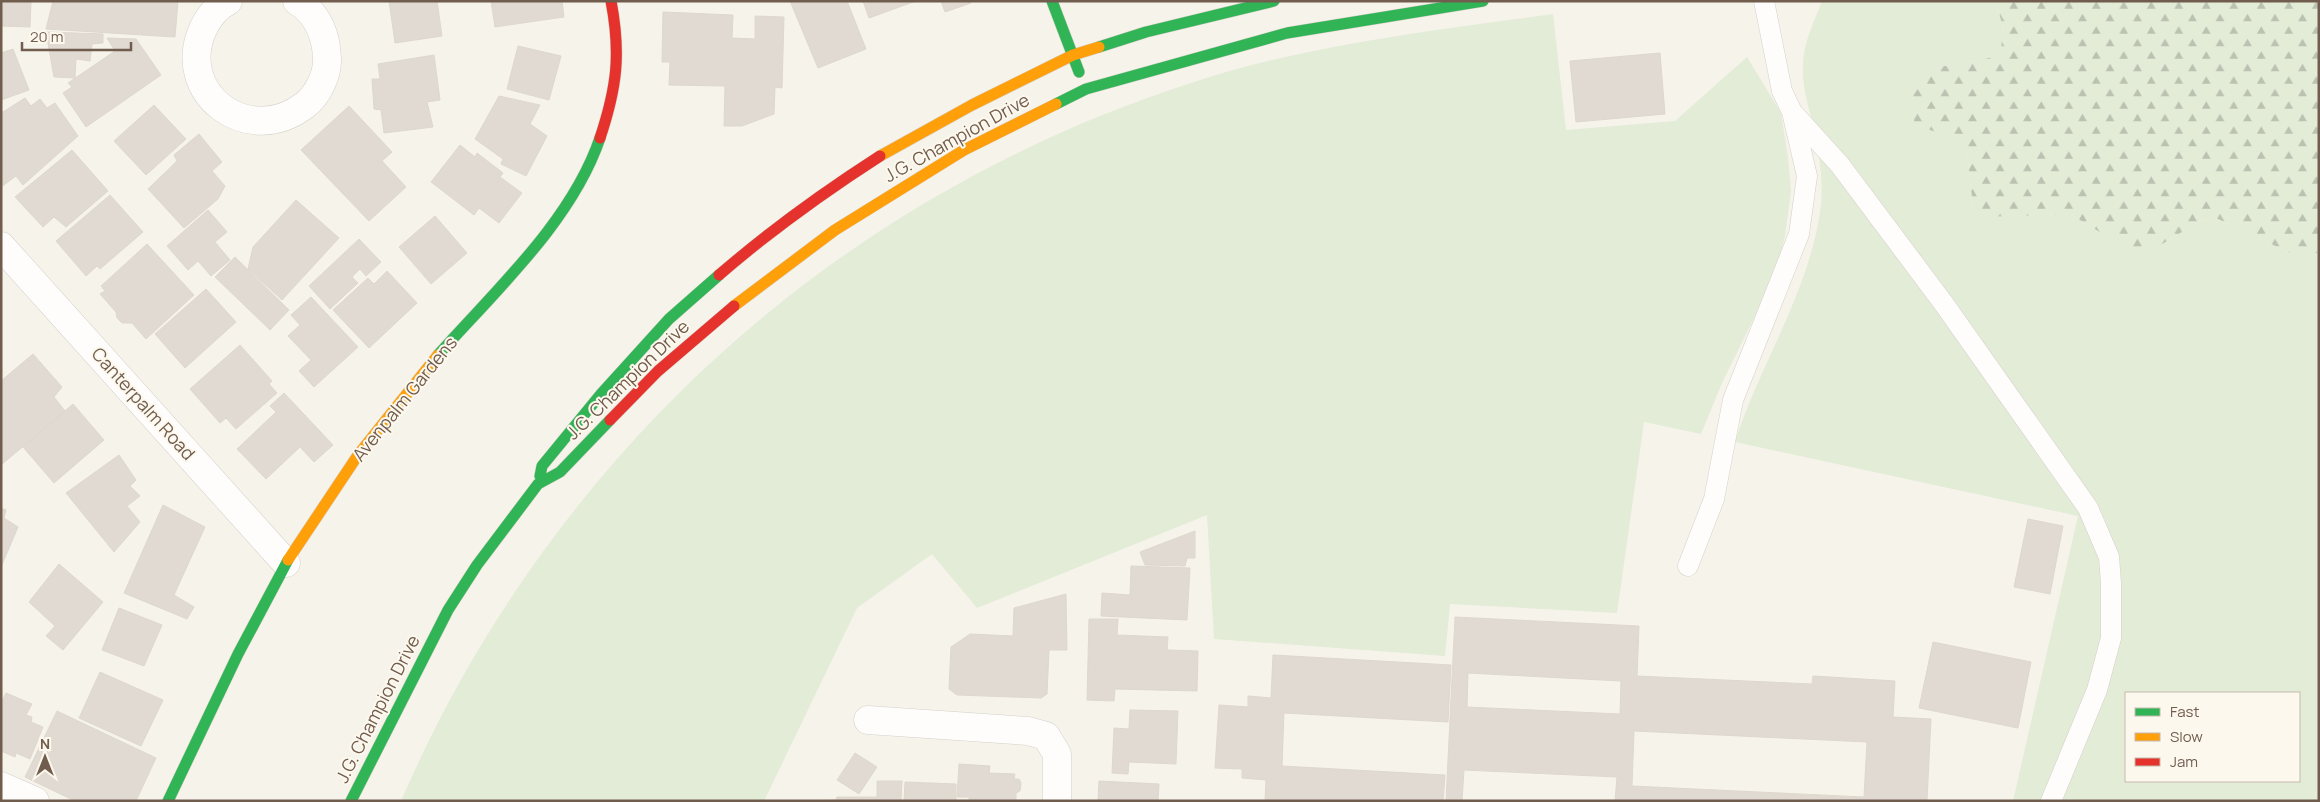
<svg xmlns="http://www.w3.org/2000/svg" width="2320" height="802" font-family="Manrope,sans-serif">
  <defs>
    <pattern id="forest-firs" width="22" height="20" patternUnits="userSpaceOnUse" patternTransform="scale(1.25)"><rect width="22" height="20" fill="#e2ecd7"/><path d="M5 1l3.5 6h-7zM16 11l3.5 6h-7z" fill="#bcc2b1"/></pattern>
  </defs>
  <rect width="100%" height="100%" fill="#f6f3eb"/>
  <path fill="#e2ecd7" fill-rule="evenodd" d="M1822 1H1995L2003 26 2001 50 1989 58 1934 68 1915 125 1966 142 1973 207 1981 216 2070 214 2141 257 2200 221 2216 218 2290 253H2319V801H2013L2078 516 1735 442C1760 364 1808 294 1820 212 1824 188 1820 157 1815 133 1810 111 1802 89 1803 66 1803 43 1814 22 1822 1ZM2126 693H2299V781H2126Z
    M1553 14 1566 130 1675 121 1747 57 1781 113 1788 157 1791 191 1785 236 1775 275 1722 383 1701 434 1644 422 1617 613 1450 604 1445 656 1214 639 1207 515 977 608 932 554 857 608 764 801H401C550 457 834 198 1191 83 1309 44 1431 31 1553 14Z"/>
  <path fill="url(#forest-firs)" d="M1995 1H2319V253H2290L2216 218 2200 221 2141 257 2070 214 1981 217 1973 207 1966 142 1915 125 1910 99 1934 68 1989 58 2001 50 2003 26Z"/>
  <path fill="#e1dad3" stroke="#ded7ce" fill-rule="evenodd" d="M1 1H31L30 27 1 26Z
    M53 1H178L175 37 46 29Z
    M389 1H437L442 36 395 43Z
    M491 1H562L564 17 495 27Z
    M790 1H847L866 49 818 68Z
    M863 1H916L869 18Z
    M941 1H970L971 3 945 12Z
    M663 12 733 15 732 38 755 39V16L784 17 782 88 775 87 774 114 742 126H724L725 86 669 85 670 62H662Z
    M46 32 103 34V43L92 44 90 61 76 59 75 78 54 77Z
    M107 38 136 39 161 75 86 127 63 93 72 87 68 83 115 51Z
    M518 46 561 56 549 100 507 89Z
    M13 49 29 90 1 100V53Z
    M1660 53 1665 114 1576 122 1570 61Z
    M434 55 440 100 427 102 433 127 384 133 381 110 374 109 372 79H380L378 64Z
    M499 96 540 105 530 124 547 136 526 176 501 164 503 159 475 139Z
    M25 98 31 106 40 99 47 108 55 103 78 136 23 185 16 176 1 187V111L3 112Z
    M154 105 186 139 146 175 114 141Z
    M349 106 392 152 382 161 406 187 369 221 301 150Z
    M199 134 222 162 212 171 225 186 218 199 184 228 148 189 177 161 174 155Z
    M460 145 475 157 477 153 503 173 500 177 522 193 499 223 479 208 474 215 431 182Z
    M72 150 108 191 66 227 54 217 43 227 15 197Z
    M110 195 143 232 100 269 97 266 86 276 56 241Z
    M296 200 339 238 282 300 248 269 253 247Z
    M208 210 227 232 215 242 230 260 211 276 198 261 188 270 167 246Z
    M435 216 467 253 431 284 399 247Z
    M359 239 381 262 366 276 360 269 352 277 358 283 330 309 309 286Z
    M147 244 194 295 146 339 132 323H122L117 318 116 312 100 294 105 291 101 286Z
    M235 257 289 310 270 330 215 277Z
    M387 271 417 303 369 348 333 310 368 278 374 284Z
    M206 289 236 322 185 368 155 334Z
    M311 297 358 347 314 387 299 371 311 360 288 336 300 325 291 315Z
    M240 345 272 381 269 384 277 393 236 429 226 418 220 423 190 389Z
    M33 354 62 387 54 397 65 411 1 465V381Z
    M284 393 333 445 314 462 300 447 266 479 237 449 276 412 270 406Z
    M73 404 104 440 54 483 23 447Z
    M119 455 136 480 130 486 140 496 127 506 140 522 114 552 66 493Z
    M163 505 205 527 174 595 194 607 187 619 124 593Z
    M1 508 6 510 4 518 18 527 1 567Z
    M2028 519 2063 526 2050 594 2014 587Z
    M1195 531V558H1187L1185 566 1145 565 1140 552Z
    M59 564 103 602 63 650 46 636 55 626 29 602Z
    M1131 566 1190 568 1187 620 1101 616 1102 593 1130 595Z
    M1066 594 1067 650H1049L1047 694 1041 698 957 695 949 689 951 647 970 634 1013 636 1014 608Z
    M119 608 162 625 144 666 102 650Z
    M1455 617 1639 626 1637 676 1812 684 1813 676 1895 681 1893 717 1931 719 1927 801H1615L1617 777 1464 770 1462 801H1446ZM1468 673 1621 681 1620 714 1467 707ZM1634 731 1867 742 1864 797 1632 786Z
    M1089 619H1118L1117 635 1168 637 1167 650 1198 651 1197 691 1115 689 1114 701 1087 700Z
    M1933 642 2031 662 2018 728 1919 708Z
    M1273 655 1451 665 1448 722 1284 713 1282 766 1445 775 1443 801H1265L1266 780 1242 778V769L1215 768 1219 705 1248 707V696L1271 698Z
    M100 672 163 700 141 746 79 718Z
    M6 693 32 704 26 715 32 717 31 722 43 727 30 759 16 753 15 757 1 751V703Z
    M1130 710 1178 711 1176 764 1129 762 1128 774 1112 773 1114 728 1129 729Z
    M57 711 156 758 136 801 128 799 127 801H75L25 777Z
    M855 753 877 767 859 794 837 780Z
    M959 764 990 766 989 773 1015 774 1014 779H1019L1021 783 1020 791 1016 793V801H969V797H957Z
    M877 781H902L901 801H818L836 800 837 797H877Z
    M1099 781 1159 784 1158 801H1098Z
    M905 782 956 784V801H904Z"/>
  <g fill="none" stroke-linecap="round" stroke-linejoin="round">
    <defs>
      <path id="lane" d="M1792 112 1840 165 1944 304 2088 508 2109 557 2111 583V638L2097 690 2051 801
        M1688 566 1714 499 1733 400 1799 234 1807 176 1792 112 1782 91 1764 1"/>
      <path id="street" d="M228 1C217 7 208 18 203 29 174 93 248 149 305 105 318 95 328 74 327 58 326 35 318 14 297 1
        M1 246 286 563
        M868 720 1028 731 1046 736 1057 754V801
        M1 786 35 801"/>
      <path id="fast" d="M1052 1 1079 72
        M1099 47 1146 32 1274 1
        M1056 104 1086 89 1287 33 1483 1
        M438 355C495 291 572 221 600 138
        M540 476 542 466 601 394 669 319 719 275
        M168 801 238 654 288 560
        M351 801 448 610 477 565 538 484 560 472 610 420"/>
      <path id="slow" d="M880 156 972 105 1073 55 1099 47
        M734 306 835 230 964 150 1056 104
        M288 560 358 455 438 355"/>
      <path id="jam" d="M600 138C617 87 621 54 611 1
        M719 275C770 231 824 192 880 156
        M610 420 658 371 734 306"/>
    </defs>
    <use href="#lane" stroke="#d5d0c9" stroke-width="21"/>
    <use href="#street" stroke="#d5d0c9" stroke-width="29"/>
    <use href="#fast" stroke="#d5d0c9" stroke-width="12"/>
    <use href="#slow" stroke="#d5d0c9" stroke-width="12"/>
    <use href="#jam" stroke="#d5d0c9" stroke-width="12"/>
    <use href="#lane" stroke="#fefdfc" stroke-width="20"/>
    <use href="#street" stroke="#fefdfc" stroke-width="28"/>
    <use href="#fast" stroke="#30b455" stroke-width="11"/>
    <use href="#slow" stroke="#ff9f0a" stroke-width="11"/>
    <use href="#jam" stroke="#e5322d" stroke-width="11"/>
  </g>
  <g text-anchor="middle" stroke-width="4" stroke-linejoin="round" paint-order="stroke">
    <g font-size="18" fill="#715d4e" stroke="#fdf8ed">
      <text transform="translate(957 138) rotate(-29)" y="6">J.G. Champion Drive</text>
      <text transform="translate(628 380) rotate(-44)" y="6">J.G. Champion Drive</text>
      <text transform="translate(405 399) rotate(-51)" y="6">Avenpalm Gardens</text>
      <text transform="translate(143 404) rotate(48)" y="6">Canterpalm Road</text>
      <text transform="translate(378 709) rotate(-63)" y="6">J.G. Champion Drive</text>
    </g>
  </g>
  <rect width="2320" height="802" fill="none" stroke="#715d4e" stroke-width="5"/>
  <rect x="2125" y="692" width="175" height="90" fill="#fdf8ed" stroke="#c5baad"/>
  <rect x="2135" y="708" width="25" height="8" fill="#30b455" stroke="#c5baad"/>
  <text x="2170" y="717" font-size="15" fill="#715d4e">Fast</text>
  <rect x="2135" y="733" width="25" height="8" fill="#ff9f0a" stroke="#c5baad"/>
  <text x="2170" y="742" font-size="15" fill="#715d4e">Slow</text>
  <rect x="2135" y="758" width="25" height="8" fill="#e5322d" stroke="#c5baad"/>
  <text x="2170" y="767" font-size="15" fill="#715d4e">Jam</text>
  <g transform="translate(45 757)" stroke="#fdf8ed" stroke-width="4" paint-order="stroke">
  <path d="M0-4L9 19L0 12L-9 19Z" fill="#715d4e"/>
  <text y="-8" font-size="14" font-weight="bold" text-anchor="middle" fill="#715d4e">N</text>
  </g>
  <path d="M22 42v8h109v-8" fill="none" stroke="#715d4e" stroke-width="2.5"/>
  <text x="30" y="42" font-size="15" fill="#715d4e" stroke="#fdf8ed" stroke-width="4" paint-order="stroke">20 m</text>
</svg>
